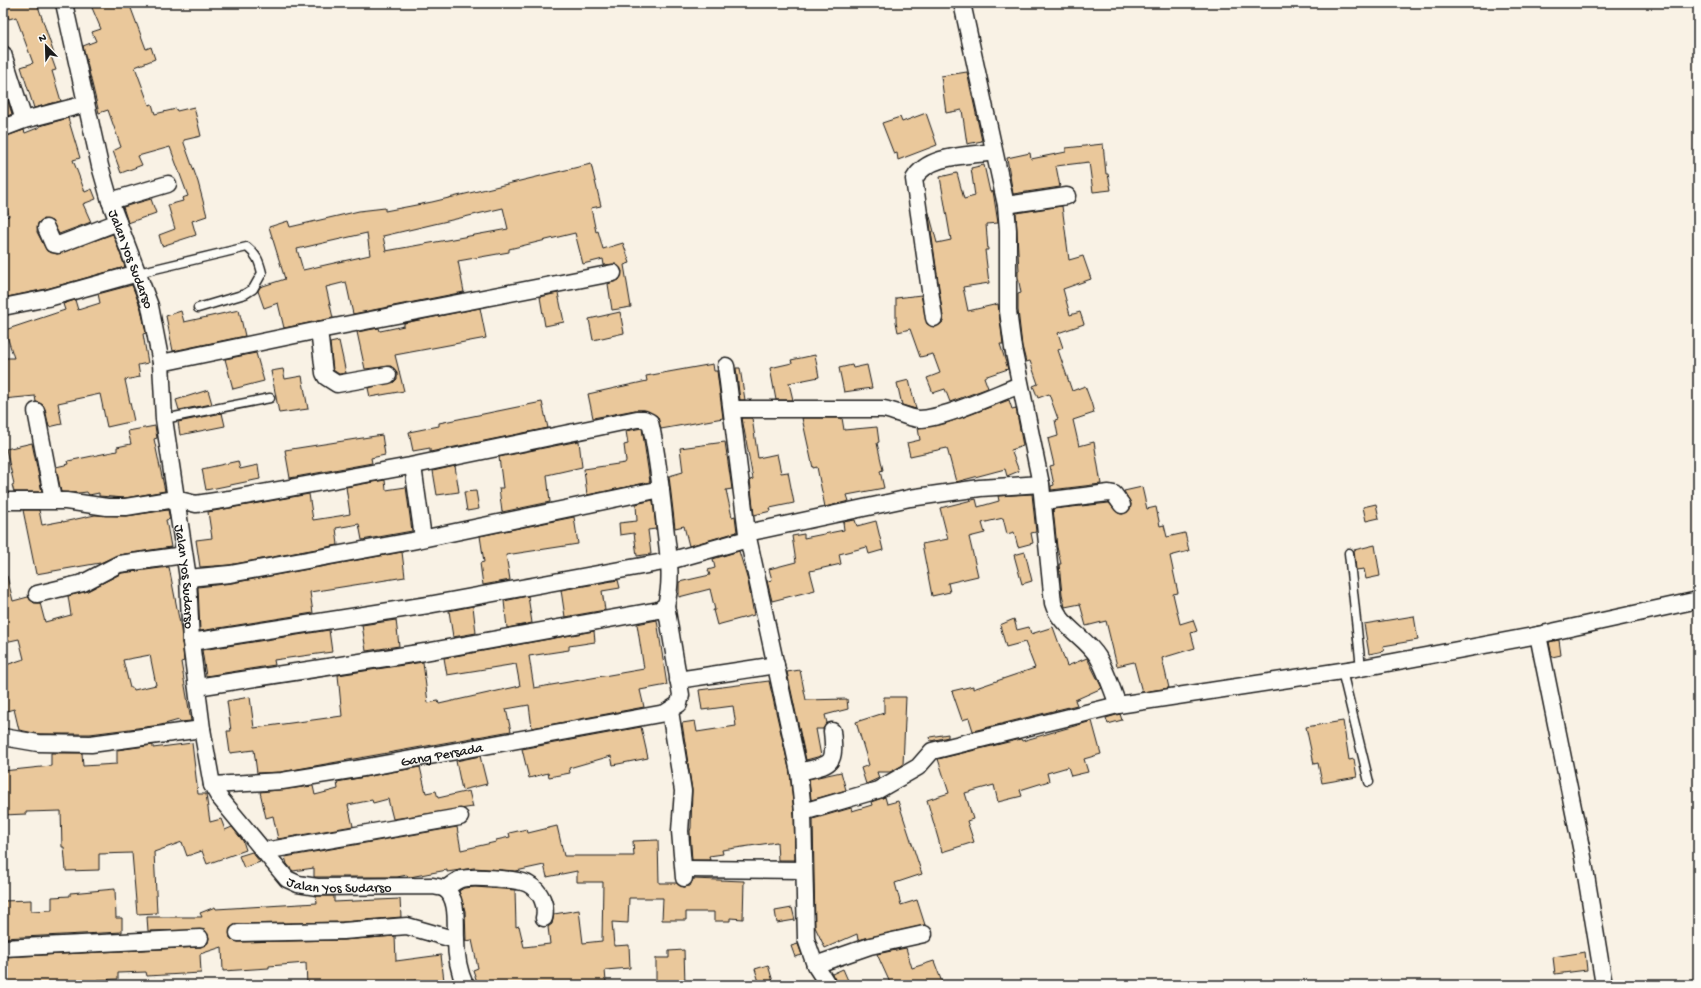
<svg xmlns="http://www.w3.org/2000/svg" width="1701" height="988" font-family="'Gochi Hand',sans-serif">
  <rect width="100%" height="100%" fill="#f9f2e5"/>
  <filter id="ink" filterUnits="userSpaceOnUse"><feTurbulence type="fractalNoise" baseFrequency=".025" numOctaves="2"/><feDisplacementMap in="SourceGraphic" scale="8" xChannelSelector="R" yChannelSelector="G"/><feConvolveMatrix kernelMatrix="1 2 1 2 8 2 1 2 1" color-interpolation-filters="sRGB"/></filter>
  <g filter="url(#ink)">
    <path fill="#eac89b" stroke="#1c1c1c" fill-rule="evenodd" d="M3 3H37L54 54 51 56 56 70 52 71 61 101 34 108 21 67 33 63 16 17 9 19Z
      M90 3H129L146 49 151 47 155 59 135 67 149 105 152 104 155 114 176 109 177 111 194 107 201 136 184 140V143L198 182 207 216 192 221 196 235 162 246 159 235 175 229 168 205 183 201 182 198 188 196 170 147 138 156 142 165 121 173 113 151 121 147 108 110 99 113 83 46 96 41 92 32 101 29Z
      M967 72 982 141 967 144 962 110 946 113 941 76Z
      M3 85 12 114 3 118Z
      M926 113 937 145 898 160 897 153 894 154 882 123 900 117 902 122Z
      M68 118 80 158 73 160 85 192 92 189 96 199 83 204 91 222 59 234 52 221 43 219 38 223 37 232 47 251 57 254 113 234 125 267 46 289 7 297 3 277V218L9 216 3 196V137L24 130 25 133 40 127V126Z
      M1103 144 1106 174H1108L1111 190 1093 192 1089 162 1056 166 1060 187 1013 194 1007 158 1030 153 1031 159 1066 152V148Z
      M591 164 601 206 591 208 596 232 598 231 603 249 623 243 630 263 624 265 631 307 612 310 608 284 619 280 622 271 616 264 604 265 603 259 583 264 575 233 509 249V252L458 261 464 292 353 314 346 282 326 287 333 318 284 328 278 303 264 308 258 291 260 287 285 279 269 227 288 221 290 227 359 211 385 208V211L432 202ZM503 208 508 229 386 251 383 236ZM367 233 370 255 303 270 297 249Z
      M984 165 990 192 993 191 998 223 986 224 988 250H985L989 283 963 287 968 311 998 304 1003 344H1000L1008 369 984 377 988 388 950 402 945 389 933 393 927 378 940 373 933 354 920 357 910 329 898 332 896 322V298L921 295 927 324 936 327 943 322V317L928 209 937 243 951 240 940 177 957 173 964 199 975 196 971 168Z
      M151 199 156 213 128 223 123 207Z
      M1062 206 1069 260 1083 256 1091 279 1063 289 1070 315 1080 312 1084 324 1058 333 1063 348 1058 350 1072 391 1085 386 1091 402 1094 413 1073 420 1079 446 1094 442 1101 484 1051 490V486L1054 485 1050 466 1054 465 1048 439 1058 436 1055 420 1058 419 1049 394 1038 398 1033 386 1038 384 1030 361 1026 362 1022 346 1018 310V294L1021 293 1018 277V271H1019L1016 213Z
      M132 285 141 309 146 333 143 334 148 363 138 365 140 377 125 380 134 421 107 427 100 394 58 403 62 424 49 427 45 409 43 405 36 402 35 396 3 399V358H14L5 330 65 310 63 304 75 300 78 310 100 303 98 294Z
      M558 293 564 322 545 326 540 297Z
      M480 308 486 338 395 355 404 391 370 397 368 388 394 382 397 379V373L391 366 365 369 357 332 379 328 380 331 404 326V323Z
      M239 310 245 336 173 351 166 316 181 311 184 322Z
      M620 312 624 333 593 340 589 319Z
      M339 341 346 373 339 374 333 370 330 343Z
      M256 353 264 381 233 389 225 359Z
      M815 355 819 377 789 383 793 400H776L770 368 792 363 791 360Z
      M713 364 714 371H717L723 418 661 429 657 416 644 410H635L593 418 588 394 647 381 646 376Z
      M852 365 853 368 867 365 872 388 844 392 839 368Z
      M736 368H740L745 400H740Z
      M283 369 285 379 302 376 308 409 279 413 271 371Z
      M909 380 916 409 902 405 897 383Z
      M208 390 212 404 179 410 176 400Z
      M1009 400 1012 409 1016 408 1023 446 1011 450 1019 471 1007 476 1005 469 956 482 947 448 910 456 907 443 920 440 918 428 944 424Z
      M542 402 548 428 430 452V448L413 451 409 432 439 426V423Z
      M222 413 225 426 180 435 178 422Z
      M742 418H752L758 458 777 454 781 473 788 472 794 503 770 508 771 511 754 515 750 480 753 479Z
      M802 418H842L844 430 877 427 879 442 877 443 883 470 880 471 884 488 847 495 849 501 825 507 817 467 813 468Z
      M155 426 157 438 154 439 165 491 125 498 99 496V493L89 495 87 492 79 493 61 492 56 467 69 464 68 461 117 451V447L131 444 128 431Z
      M642 428 650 482 587 495 584 469 625 463 626 461 624 445 628 444 626 431Z
      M382 435 385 455 371 458 372 463 290 478 285 450Z
      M579 441 582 467 547 475 550 502 502 512 499 488H503L499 457Z
      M725 442 732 489 726 490 732 517 735 516 737 532 689 546 684 526 675 528 669 476 683 472 680 448Z
      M32 443 42 492H14L12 485 14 484 6 449Z
      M238 461 240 469 258 465 260 479 206 490 202 469Z
      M455 466 459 492 437 495 433 471Z
      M385 480 386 490 406 487 412 531 362 540 359 524 336 528 338 545 229 565 200 567 196 540 212 538 208 512 309 494 313 520 339 516 350 514 346 487Z
      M1142 487 1147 509 1156 507 1160 526 1164 525 1167 537 1185 533 1189 551 1170 556 1178 593 1173 594 1180 624 1193 620 1197 631 1191 633 1195 648 1162 658 1169 688 1142 692 1134 662 1117 666 1106 621 1086 626 1080 604 1065 607 1062 594 1059 564H1061L1057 547 1053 509 1109 503 1118 513 1123 514 1130 509 1131 504 1124 491Z
      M476 491 479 509 467 511 464 492Z
      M1032 494 1036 532 1031 533 1033 543 1018 547 1014 532 1007 534 1003 518 982 523 985 533 969 537 978 576 948 583 950 592 932 596 922 544 948 539 940 508 976 499 978 507 999 501 998 496Z
      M653 500 656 529 648 530 651 554 637 556 634 533 620 535 619 523 637 521 636 504Z
      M1376 504 1379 518 1366 521 1363 507Z
      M23 510H39L42 525 63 521V522L95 515 126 516 168 510 170 519 166 520 171 547 118 555 100 563 36 574Z
      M574 517 578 544 506 555 510 580 483 585 480 563 484 562 480 536Z
      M855 520 857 526 876 521 883 550 869 554 867 547 839 554 841 564 810 571 815 590 772 601 767 581 772 580 769 569 796 562 792 536 804 534V538L844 530 843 522Z
      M1375 545 1380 576 1366 579 1364 569 1356 570 1354 550Z
      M739 551 748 581 754 615 717 625 713 610H715L710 589 679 597V582L710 575 708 570 715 568 713 559Z
      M402 552 405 577 310 592 313 613 200 631 198 587 232 583Z
      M1025 552 1032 581 1022 584 1014 555Z
      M169 567 181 629 184 661 181 662 191 721 180 722 179 720 161 725 90 734H39L19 730 14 709 3 712V666L24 659 19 639 5 642 3 632V577L7 576 13 601 28 597 34 603H40L45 622 71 615 68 596 87 591 122 573ZM150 655 156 685 134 690 133 688H130L123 660Z
      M618 580 620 588 602 591 605 610 565 617 561 590Z
      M528 596 532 623 507 628 504 601Z
      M473 606 476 633 453 637 449 611Z
      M1414 616 1418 640 1383 646 1384 651 1369 654 1364 624Z
      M1014 619 1017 630 1029 627 1031 634 1053 627 1067 666 1087 658 1102 688 1075 700 1077 705 973 731 969 718 962 720 952 691 973 686V689L1035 668 1025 642 1006 647 1000 625Z
      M396 620 399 646 366 651 362 625Z
      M657 620 667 685 640 690 644 707 532 728 529 705 506 709 511 731 281 772 257 773 254 750 230 753 227 731H231L227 701 250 697 254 728 342 716 338 675 423 662 428 703 438 701 439 704 520 686 516 664 447 675 444 658 594 631 595 642 569 646V650L529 656 534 688 644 669 637 624Z
      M329 630 332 652 274 660 275 665 206 676 202 650Z
      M1559 640 1561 655 1552 657 1549 642Z
      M800 670 806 700 847 699 848 709 825 715 827 723 823 729H816L821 756 806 760 787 672Z
      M769 681 790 773 794 813 795 860H778L777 842 722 850 723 854 709 856 710 860H692L690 831 691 828 692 790 682 723 695 721 697 732 736 726 733 706 702 710 699 690Z
      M884 697H906L903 765 890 772H877L879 778 866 784 861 768 869 765 856 722 884 713Z
      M1120 714 1122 720 1108 724 1106 718Z
      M1092 721 1101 754 1084 759 1088 772 1071 776 1068 767 1047 773 1049 781 1020 790 1022 796 998 802 994 785 965 793 973 819 967 821 974 842 942 852 927 800 949 793 938 759 1021 739 1022 741Z
      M1343 721 1349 760 1354 759 1357 777 1322 783 1318 763 1314 764 1306 727Z
      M641 727 648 758 613 765 611 756 569 768 570 773 549 777 548 773 529 778 522 749Z
      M948 734V737L931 741 930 737Z
      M192 743 198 794H206L210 822 221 819 225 830 232 827 243 841 246 850 207 864 202 851 187 856 182 842 154 852 157 913 137 914 132 853 99 854V870L66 871 64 847H62L61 811 26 812V814L3 815V771L51 766V753H82L83 766 117 764V750L153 745V748Z
      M480 756 487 784 462 790 456 761Z
      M420 767 426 793 436 791 438 798 469 791 473 807 393 819 388 799 373 803 372 800 348 805 353 826 278 839 273 816 266 818 260 792 313 786 315 795 338 789 337 782Z
      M841 772 846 790 811 800 809 779Z
      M885 797 887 804 898 801 922 874 895 883 901 905 917 900 925 925 858 940 857 934 825 948 815 927 813 819 851 808 852 811 872 805 871 802Z
      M557 826 564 856H634L633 841 658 840 659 883H676L684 887 690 886 693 879 744 881 743 919 730 918V921H714V912H686V920H662L663 898H629L628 923 612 922 614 946 629 945 630 968 605 970 606 982 589 983V985H478L473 970 478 968 472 940 466 941 465 911 459 891 464 888 475 887 515 890 516 927 519 926 524 947 550 944 548 927 552 924 554 914 579 910 583 943 602 941 603 882H577V871L547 877 544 865 516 871 474 868 447 872V870L410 877H408L407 875 397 877H314V868L293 871 287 864 285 857 457 827 461 850 496 842V840L510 837 509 833 527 829 528 833Z
      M252 852 260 862 244 868 239 856Z
      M115 889 116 918H122V932L3 938V901L31 900V911L52 910V897L70 896V893Z
      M316 896H334V902L400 899 401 917 343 922 238 924 230 928V938L238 942 343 940 395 936 396 961 441 955 444 981 420 984V980L362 985H307L306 963 269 966V968L223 971 222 947 200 954 201 973 147 976 146 972 118 973V979L97 980V982L5 985 4 957 201 947 208 943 209 938 205 930 148 931 147 917H202L200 913 215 907 216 909 317 903Z
      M792 908 795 920 777 923 775 911Z
      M798 944 802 955 795 957 791 946Z
      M906 948 912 968 934 961 943 985H891L877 954Z
      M684 950 685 985H656V958H669V951Z
      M1585 952 1587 970 1555 974 1553 957Z
      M768 965 774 985H760L755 969Z
      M843 969 850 985H837L832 974Z"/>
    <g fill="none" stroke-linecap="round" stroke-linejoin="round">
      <defs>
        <path id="service" d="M138 273 247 247C257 255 259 261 262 273L253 289 245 294 198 308
          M164 419 270 398
          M1349 553 1361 668
          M1342 671 1369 782"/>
        <g id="minor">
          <path id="s1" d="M64 3 100 166 110 201 150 306 161 363 164 419 188 578 191 642 202 729 212 785 219 797 287 879 298 884 317 887 433 886C436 887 442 887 445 889 459 899 455 925 456 939 456 954 459 972 465 985"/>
          <path d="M962 3 1006 205 1008 230V311L1013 348 1041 484 1053 603C1060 627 1085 636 1098 657 1106 671 1112 689 1118 705L1361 668 1538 635 1698 600"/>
          <path d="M3 54 24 120"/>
          <path d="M3 128 24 120 86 104"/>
          <path d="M110 201 168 184"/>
          <path d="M1006 205 1067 196"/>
          <path d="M46 228 53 244 58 245 118 222"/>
          <path d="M3 307 48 298 138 273"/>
          <path d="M934 318 914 179C928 154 968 156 994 152"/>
          <path d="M319 330 324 373 326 377 337 384 388 375"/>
          <path d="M161 363 319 330 613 273"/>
          <path d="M726 366 747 533"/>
          <path d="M732 409H883C896 411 907 418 919 419 943 419 996 394 1020 385"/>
          <path d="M36 411 53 500"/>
          <path d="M413 466 423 538"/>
          <path d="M3 501H66L107 507H126L175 499 196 504 229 499 410 466 637 419H644L650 422C658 456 661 491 665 526 668 552 673 580 666 605L659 610 425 652 197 687"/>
          <path d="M1043 501 1109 493 1114 494 1122 505"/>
          <path d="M188 578 230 574 412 541 661 489"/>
          <path d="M37 594 83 583 119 564 184 555"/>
          <path d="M1538 635 1583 857 1604 985"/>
          <path d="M191 642 428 605 669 561 748 539"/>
          <path d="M678 680 776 665"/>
          <path d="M670 711 683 791 680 831 684 878"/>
          <path d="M3 737 38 743 91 744 202 729"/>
          <path d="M799 772C831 764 836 767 832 731"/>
          <path id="s2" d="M212 785 282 781 363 768 665 713 679 704 681 695 666 605"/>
          <path d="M803 812 799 772 747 533 910 498 980 488 1041 484"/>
          <path d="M264 851 460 817"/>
          <path d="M684 869 803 870"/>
          <path d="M445 889C450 886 455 881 461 879 472 876 519 879 528 884 541 891 547 905 544 918"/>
          <path d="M238 933 343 931 407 926 456 940"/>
          <path d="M3 948 200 938"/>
          <path d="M815 965 870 946 924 934"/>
          <path d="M828 985 815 965 806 939 803 812 878 790 918 767 932 751 1118 705"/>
        </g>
      </defs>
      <use href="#service" stroke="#1c1c1c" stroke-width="11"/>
      <use href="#minor" stroke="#1c1c1c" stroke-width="19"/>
      <use href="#service" stroke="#fdfcf7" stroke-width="8"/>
      <use href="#minor" stroke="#fdfcf7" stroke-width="16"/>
    </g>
  </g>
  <g text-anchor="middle" stroke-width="3.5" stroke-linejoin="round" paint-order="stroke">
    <g font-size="14" fill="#1c1c1c" stroke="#fdfcf7">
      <text dy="5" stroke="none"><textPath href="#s1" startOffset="265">Jalan Yos Sudarso</textPath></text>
      <text dy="5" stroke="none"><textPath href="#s1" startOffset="589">Jalan Yos Sudarso</textPath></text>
      <text dy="5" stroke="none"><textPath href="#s2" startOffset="232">Gang Persada</textPath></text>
      <text dy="5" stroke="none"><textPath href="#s1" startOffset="973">Jalan Yos Sudarso</textPath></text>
    </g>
  </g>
  <rect width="1701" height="988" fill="none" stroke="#fdfcf7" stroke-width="16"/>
  <rect x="8" y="8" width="1685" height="972" fill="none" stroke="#1c1c1c" stroke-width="1.5" filter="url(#ink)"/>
  <g transform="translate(46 46) rotate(337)" stroke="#fdfcf7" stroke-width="3" paint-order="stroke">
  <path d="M0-3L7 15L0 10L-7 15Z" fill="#1c1c1c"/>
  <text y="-6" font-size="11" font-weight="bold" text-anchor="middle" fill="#1c1c1c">N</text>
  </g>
</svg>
